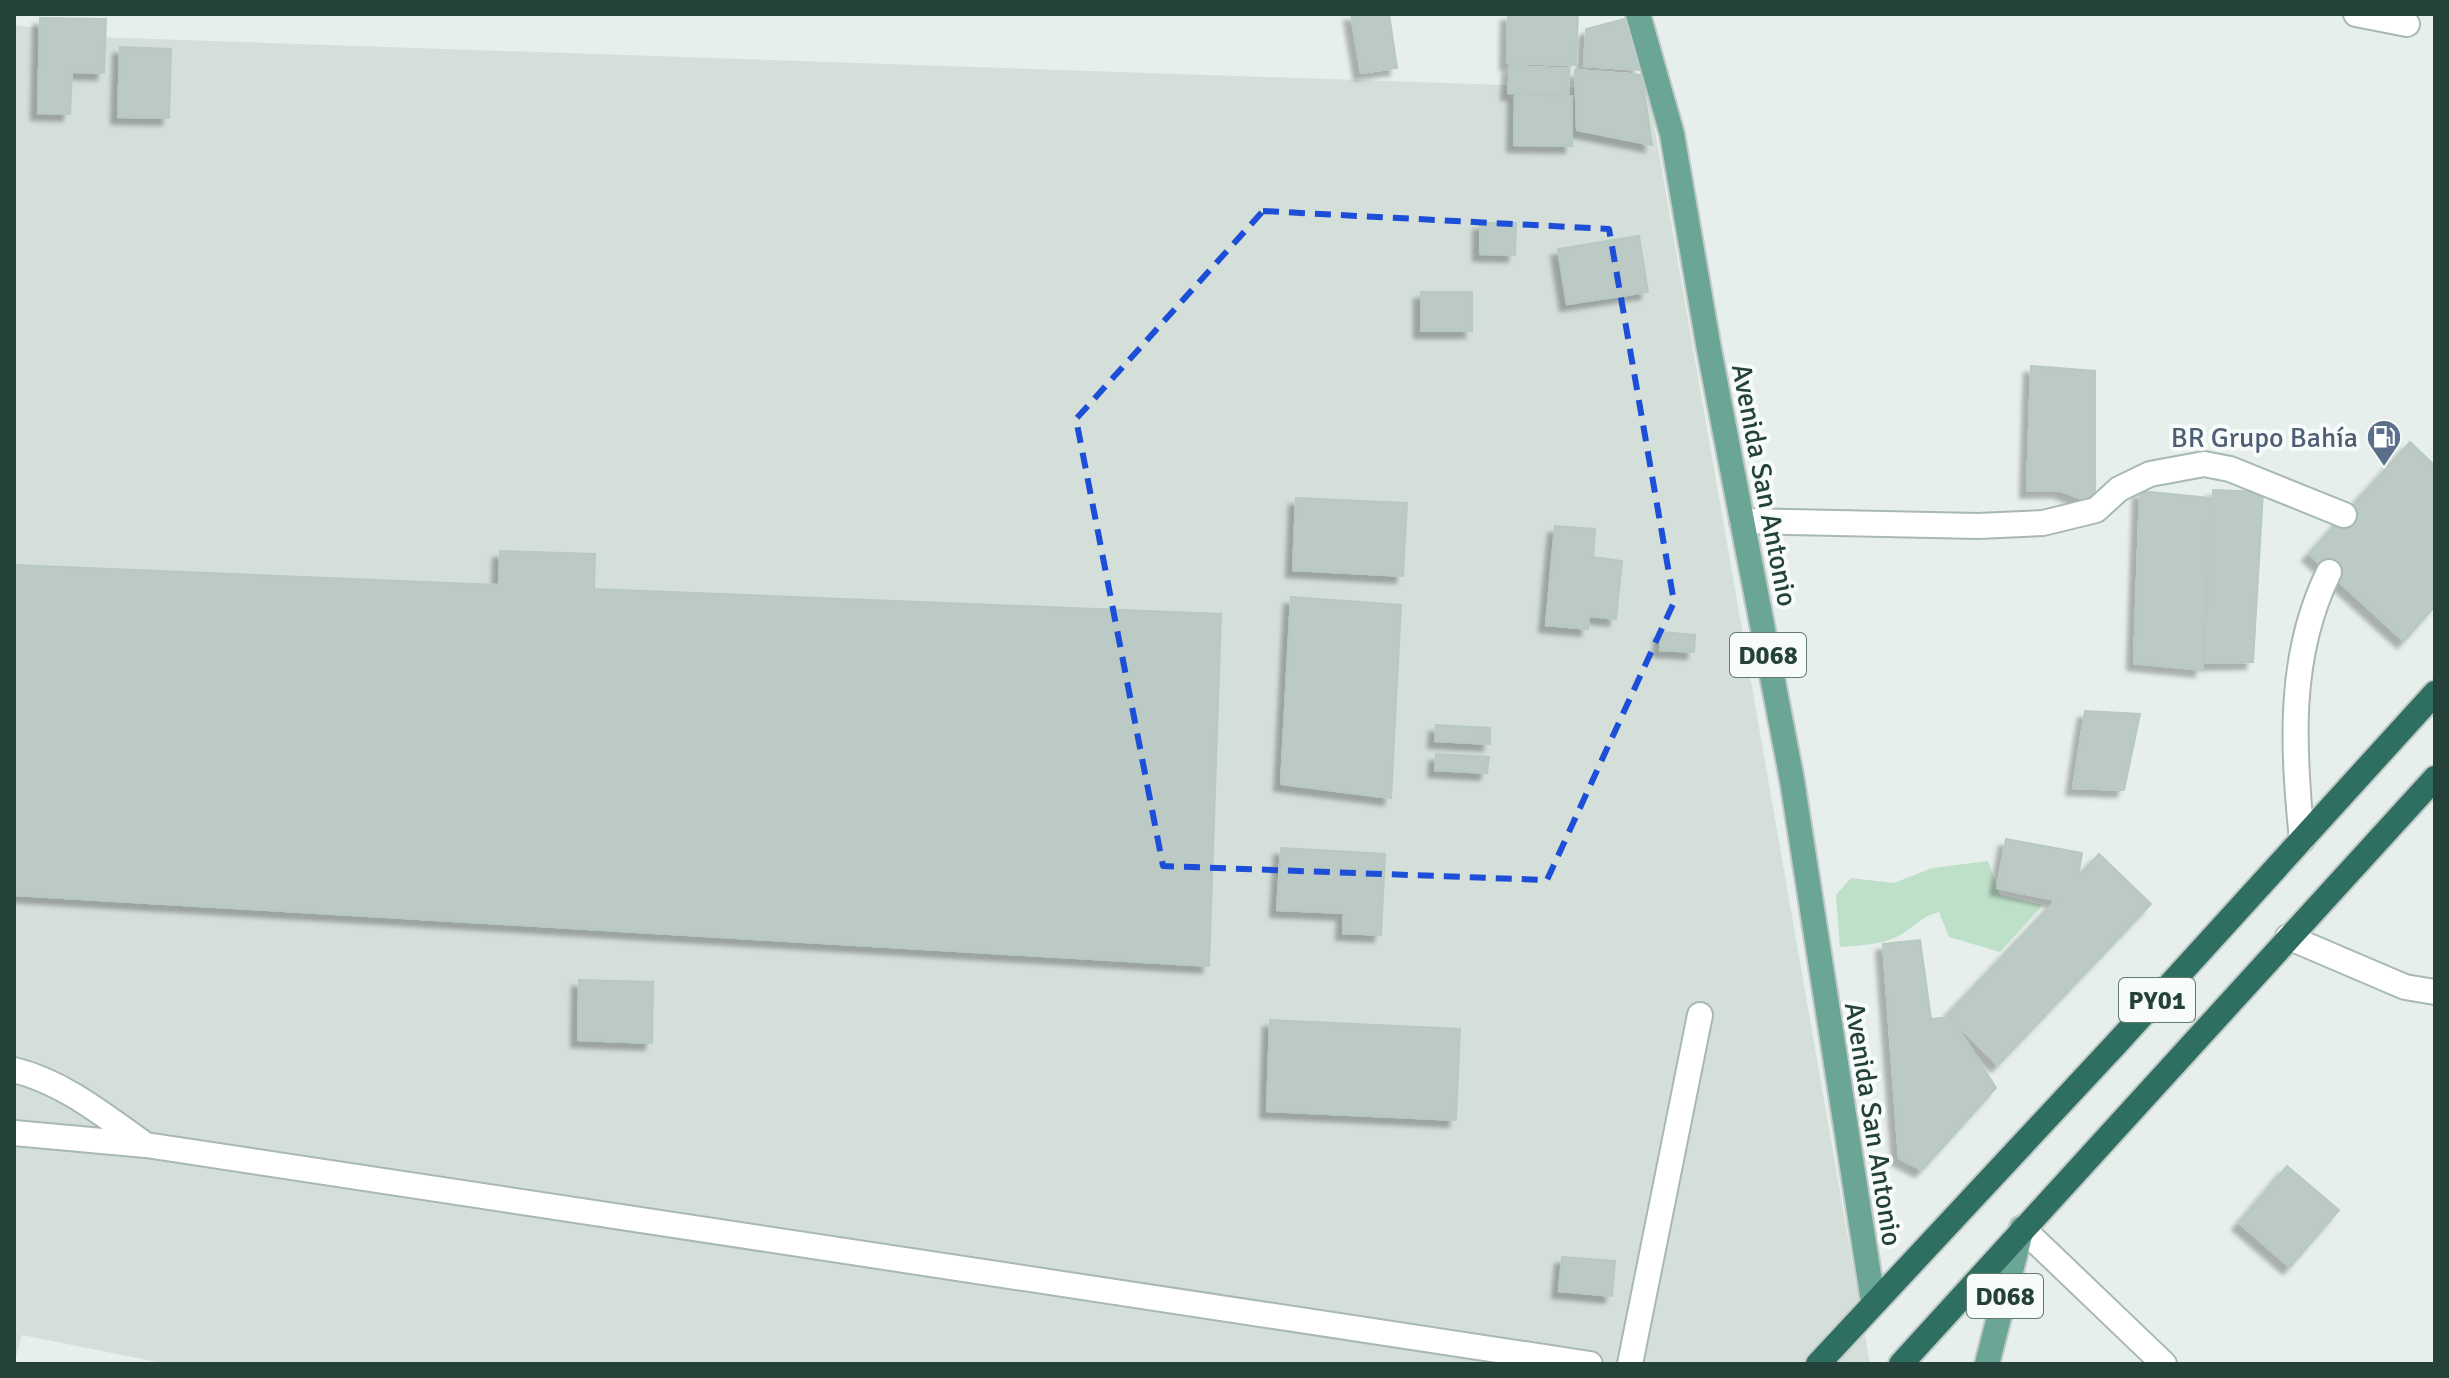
<svg xmlns="http://www.w3.org/2000/svg" width="2449" height="1378" font-family="Signika,sans-serif">
  <defs>
    <filter id="shadow"><feDropShadow dx="-7" dy="7" stdDeviation="2" flood-color="#0004"/></filter>
  </defs>
  <rect width="100%" height="100%" fill="#e6efeb"/>
  <path fill="#d4dfda" d="M14 25 96 37 1648 90 1870 1364H167L22 1335 14 1364Z"/>
  <path fill="#bfe0c8" d="M1988 861 2000 895 2043 905 2000 952 1949 937 1939 912C1923 916 1918 923 1905 932 1887 945 1862 945 1840 947L1836 895 1851 878 1894 883 1932 868Z"/>
  <path fill="#bbcac4" stroke="#b8c9c2" stroke-width="2" filter="url(#shadow)" d="M1351 14H1389L1397 68 1361 73Z
    M1508 14H1578L1576 65 1507 63Z
    M1632 17 1641 70 1584 66 1586 29Z
    M40 18 106 19 104 73 72 72 70 114 38 113Z
    M120 47 171 49 169 118 118 117Z
    M1510 66 1569 69 1568 95 1508 93Z
    M1575 70 1642 75 1652 145 1577 130Z
    M1515 94 1572 96V146L1514 145Z
    M1480 223H1516L1515 255 1480 254Z
    M1639 236 1648 292 1567 304 1558 249Z
    M1421 292H1472V331H1421Z
    M2031 366 2095 371V504L2059 490 2027 491Z
    M2410 442 2435 466V606L2404 641 2309 554Z
    M2213 490 2263 492 2253 662 2204 663Z
    M2140 491 2210 498 2202 670 2134 663Z
    M1296 498 1407 503 1403 576 1293 570Z
    M1555 526 1595 529 1593 557 1622 561 1616 619 1589 616 1588 629 1546 625Z
    M500 551 595 554 594 589 1221 614 1209 966 14 895V565L499 585Z
    M1291 597 1401 605 1391 798 1281 784Z
    M1661 632 1695 635 1694 652 1660 650Z
    M2085 711 2140 714 2124 790 2073 788Z
    M1436 725 1490 728V744L1435 741Z
    M1436 754 1489 757 1487 773 1435 770Z
    M2006 839 2082 853 2078 877 2099 854 2151 904 1998 1065 1947 1015 2056 900 1997 888Z
    M1281 848 1385 854 1381 935 1343 933 1344 913 1277 910Z
    M1920 940 1931 1019 1951 1017 1996 1088 1922 1170 1899 1158 1883 944Z
    M579 980 653 982 652 1043 578 1040Z
    M1270 1020 1460 1029 1456 1120 1267 1111Z
    M2287 1166 2339 1210 2290 1267 2239 1223Z
    M1562 1257 1615 1261 1612 1296 1559 1291Z"/>
  <g fill="none" stroke-linecap="round" stroke-linejoin="round">
    <defs>
      <path id="lane" d="M2356 14 2407 24
        M1742 521 1978 526 2043 523 2096 510 2119 489 2150 474 2204 464 2230 469 2344 515
        M2302 840C2293 749 2287 657 2329 572
        M2288 937 2405 987 2435 992
        M14 1070C63 1082 102 1114 143 1143
        M14 1133 146 1145 1590 1364
        M1630 1364 1700 1015"/>
      <path id="street" d="M2022 1228 2164 1364"/>
      <path id="primary" d="M1638 14 1672 134 1709 349 1792 780 1873 1301
        M1987 1364 2022 1228"/>
      <path id="highway" d="M1818 1364 2117 1043 2435 693
        M1901 1364 2435 778"/>
    </defs>
    <use href="#lane" stroke="#a8b8b2" stroke-width="28"/>
    <use href="#street" stroke="#a8b8b2" stroke-width="28"/>
    <use href="#primary" stroke="#c2cac8" stroke-width="28"/>
    <use href="#highway" stroke="#c2cac8" stroke-width="28"/>
    <use href="#lane" stroke="#fff" stroke-width="24"/>
    <use href="#street" stroke="#fff" stroke-width="24"/>
    <use href="#primary" stroke="#6aa596" stroke-width="24"/>
    <use href="#highway" stroke="#2f6f62" stroke-width="24"/>
  </g>
  <path fill="none" stroke="#1d4ed8" stroke-width="6" stroke-dasharray="16 10" stroke-linejoin="round" d="M1263 211 1609 229 1674 602 1547 880 1163 866 1076 419Z"/>
  <defs>
    <symbol id="fuel-pin" viewBox="-11 -11 22 30"><path d="M0 17L-7.5 6A9.5 9.5 0 1 1 7.5 6Z" fill="#5c6f8a" stroke="#f7fbf9"/><path d="M-5.5-6h7V0h2V4h1.3V-2.5L3-4.5l.8-.8L6-3V5H2.5V1h-1V6h-7ZM-4.2-4.7v3.2H.2V-4.7Z" fill="#fff"/></symbol>
  </defs>
  <g fill-rule="evenodd">
    <use href="#fuel-pin" x="2364" y="417" width="40" height="54"/>
  </g>
  <g text-anchor="middle" stroke-width="8" stroke-linejoin="round" paint-order="stroke">
    <g fill="#f7fbf9" stroke="#637a73" stroke-width="2">
      <rect x="1730" y="633" width="76" height="44" rx="6"/>
      <rect x="2119" y="978" width="76" height="44" rx="6"/>
      <rect x="1967" y="1274" width="76" height="44" rx="6"/>
    </g>
    <g font-size="26" font-weight="bold" fill="#24423a">
      <text x="1768" y="664">D068</text>
      <text x="2157" y="1009">PY01</text>
      <text x="2005" y="1305">D068</text>
    </g>
    <g font-size="28" fill="#4e5e75" stroke="#f7fbf9" text-anchor="end">
      <text x="2358" y="447">BR Grupo Bahía</text>
    </g>
    <g font-size="28" fill="#24423a" stroke="#f7fbf9">
      <text transform="translate(1765 485) rotate(79)" y="10">Avenida San Antonio</text>
      <text transform="translate(1874 1124) rotate(81)" y="10">Avenida San Antonio</text>
    </g>
  </g>
  <rect width="2449" height="1378" fill="none" stroke="#24423a" stroke-width="32"/>
</svg>
